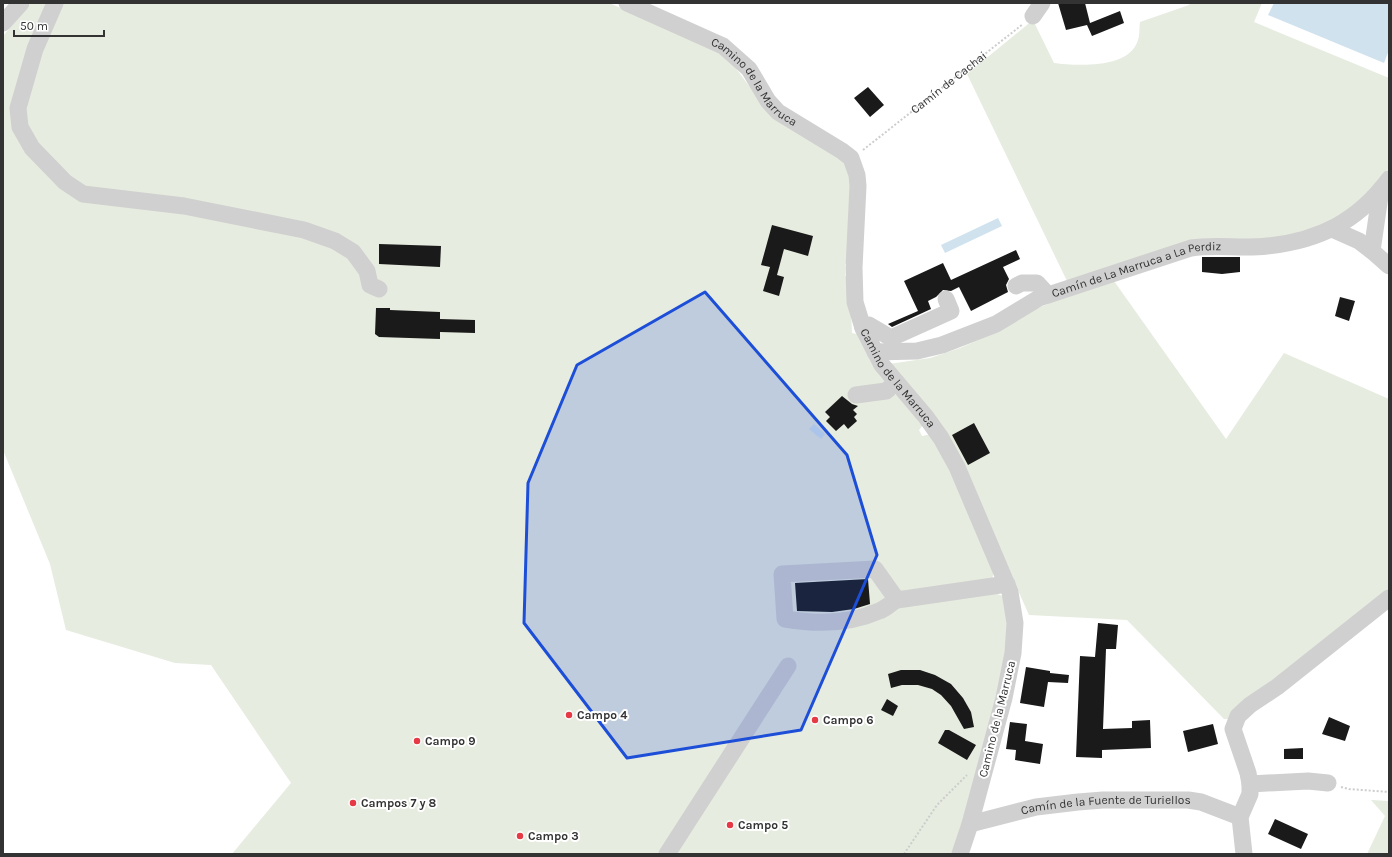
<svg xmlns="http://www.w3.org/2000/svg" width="1392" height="857" font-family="Karla,sans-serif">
  <rect width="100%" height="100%" fill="#fff"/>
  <path fill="#e6ecdf" d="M31 3H609L689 37 727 56 746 82 781 123 837 156 848 165 852 174 849 262 845 264V276L849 278 852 333 861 335 885 379 883 388 890 395H899L923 425 919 430 922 436 932 434 956 483 994 572 992 579 997 594 1006 597 1011 624 1002 694 952 854H232L291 783 211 665 175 663 66 630 50 564 3 450V36Z
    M1190 3H1262L1254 22 1389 78V168L1369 193 1345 214 1322 226 1288 237 1067 281 967 74 1033 20 1054 63C1077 66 1130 69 1138 40 1140 35 1139 28 1140 22L1189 5Z
    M1114 281 1226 439 1284 353 1389 399V593L1230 719H1224L1127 620 1029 615 972 487 889 364 930 358 960 348 994 333 1031 311 1069 295Z
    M1371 800 1389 801V854H1367L1385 816Z"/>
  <path fill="#cfe2ee" d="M1274 3H1389V50L1384 63 1268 15Z
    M998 218 1002 226 945 253 941 245Z
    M814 424 825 434 821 439 809 429Z"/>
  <path fill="#1a1a1a" d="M1058 3H1085L1090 23 1120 11 1124 23 1092 36 1087 25 1066 30Z
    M868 87 884 105 870 117 854 98Z
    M772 225 813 236 808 256 784 249 777 275 784 277 779 296 763 291 770 267 761 265Z
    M379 244 441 246 440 267 379 264Z
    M1016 250 1020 259 1003 267 1009 279 1006 285 1008 292 971 311 959 287 951 291 943 290 936 297 928 301 931 309 892 327 888 324 918 311 904 281 943 263 951 280Z
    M1202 257H1240V272L1222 274 1202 272Z
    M1340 297 1355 301 1349 321 1335 316Z
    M376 308H390V310L440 312V319L475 320V333L440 332V339L379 337 375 334Z
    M842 396 852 404 858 406 853 410 857 414 854 417 857 421 848 429 844 424 836 431 826 421 830 417 825 412Z
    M974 423 990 453 968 465 952 435Z
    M868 579 870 604 854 609 832 612 797 611 795 583Z
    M1098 623 1118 625 1116 649H1106L1103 729 1132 728V721L1150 720 1151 748 1102 750V758L1076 757 1080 656 1095 657Z
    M1026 667 1050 671V673L1069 675 1068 683 1048 682 1044 707 1020 703Z
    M901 670H920L935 675 951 684 963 698 971 712 974 727 964 729 951 706 941 695 932 689 918 685H902L891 688 888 674Z
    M887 699 898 706 893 716 881 710Z
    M1329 717 1350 726 1345 741 1322 734Z
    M1010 722 1027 724 1025 741 1043 744 1040 764 1015 760 1016 750 1006 749Z
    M1213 724 1218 744 1188 752 1183 731Z
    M945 730H949L976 745 967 760 938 743Z
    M1303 748V759H1284V749Z
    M1275 819 1308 834 1301 849 1268 834Z"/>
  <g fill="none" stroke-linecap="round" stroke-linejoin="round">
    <g stroke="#cdcdcd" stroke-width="2" stroke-dasharray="2 2" stroke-linecap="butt">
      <path id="s1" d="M863 150 1023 24"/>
      <path d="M1341 787 1349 789 1389 792"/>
      <path d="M904 854 937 805 967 775"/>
    </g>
    <g stroke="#d0d0d0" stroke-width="17">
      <path d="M55 3 35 49 18 108 20 127 32 148 65 182 83 194 184 206 304 230 335 241 353 252 367 271 370 285 379 289"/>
      <path id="s2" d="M627 3 723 46 749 69 768 101 778 112 842 151 851 158 857 175 858 186 854 268 855 302 863 328 882 365 926 417 941 438 957 467 1010 592 1015 623 1013 653 1004 698 970 824 960 854"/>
      <path d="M1033 16 1042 3"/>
      <path d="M3 23 21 3"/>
      <path d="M1332 229 1359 241 1372 251 1389 266"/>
      <path d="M1372 251 1381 189"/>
      <path d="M1016 286 1022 283H1037L1048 295"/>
      <path d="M863 328 869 325 891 338 951 311 946 299"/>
      <path id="s3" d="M875 352 917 351 942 345 996 324 1039 298 1191 248C1216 244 1242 249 1267 246 1319 241 1358 221 1389 179"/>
      <path d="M856 395 886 391 896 383"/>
      <path d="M897 600C891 603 885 609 879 611 850 624 815 624 785 619L782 574 875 569 897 600 1007 584"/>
      <path d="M1250 784 1308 781 1328 783"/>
      <path id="s4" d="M970 824 1036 807 1078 802 1103 800H1188L1201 802 1240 817"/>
      <path d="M667 854 788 666"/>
      <path d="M1244 854 1240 817 1250 794V784L1248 773 1233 729 1238 716 1250 705 1277 687 1389 598"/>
    </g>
  </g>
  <path fill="#1d4ed8" fill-opacity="0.2" stroke="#1d4ed8" stroke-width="3" stroke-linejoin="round" d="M705 292 847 455 877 555 801 730 627 758 524 623 528 483 577 365Z"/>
  <g fill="#e63946" stroke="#fff" stroke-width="1.5">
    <circle cx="569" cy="715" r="4"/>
    <circle cx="815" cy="720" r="4"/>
    <circle cx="417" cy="741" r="4"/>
    <circle cx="353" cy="803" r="4"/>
    <circle cx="730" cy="825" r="4"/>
    <circle cx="520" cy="836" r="4"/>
  </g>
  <g text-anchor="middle" stroke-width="4" stroke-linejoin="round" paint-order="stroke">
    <g font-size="12" fill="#333" stroke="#fff">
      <text dy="4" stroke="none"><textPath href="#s2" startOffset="153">Camino de la Marruca</textPath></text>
      <text dy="4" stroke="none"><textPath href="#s1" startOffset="109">Camín de Cachai</textPath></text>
      <text dy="4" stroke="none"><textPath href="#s3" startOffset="278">Camín de La Marruca a La Perdiz</textPath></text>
      <text dy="4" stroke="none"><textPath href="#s2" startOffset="512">Camino de la Marruca</textPath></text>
      <text transform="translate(997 719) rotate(-76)" y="4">Camino de la Marruca</text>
      <text dy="4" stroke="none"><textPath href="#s4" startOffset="138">Camín de la Fuente de Turiellos</textPath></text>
    </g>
    <g font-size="12" font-weight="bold" fill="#333" stroke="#fff" text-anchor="start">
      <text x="577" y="719">Campo 4</text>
      <text x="823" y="724">Campo 6</text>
      <text x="425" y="745">Campo 9</text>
      <text x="361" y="807">Campos 7 y 8</text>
      <text x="738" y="829">Campo 5</text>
      <text x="528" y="840">Campo 3</text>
    </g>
  </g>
  <rect width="1392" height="857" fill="none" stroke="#333333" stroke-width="8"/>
  <path d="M14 30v6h90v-6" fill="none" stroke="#333333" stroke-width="2"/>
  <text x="20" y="30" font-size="12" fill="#333333" stroke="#ffffff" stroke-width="3" paint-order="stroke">50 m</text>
</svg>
